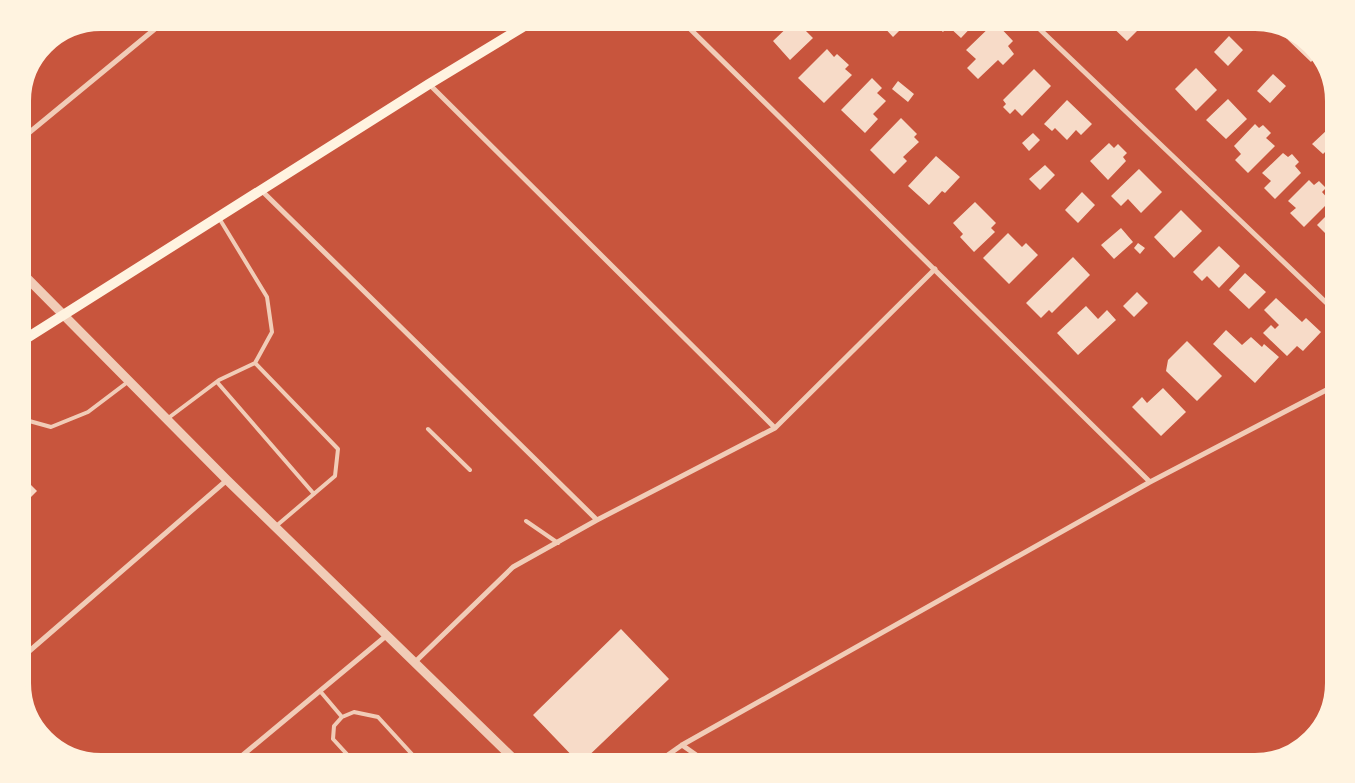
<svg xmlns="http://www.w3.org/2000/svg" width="1355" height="783" font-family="Raleway,sans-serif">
  <rect width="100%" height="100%" fill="#c8553d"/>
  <path fill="#f7dbc8" d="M796 19H806L810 22 803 28 813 38 790 60 773 41Z
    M888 19H897L904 26 893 37 881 24Z
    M930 19H979L961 38 948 26 943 32Z
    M1108 19H1149L1127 41 1106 21Z
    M995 22 1013 41 1008 46 1014 54 1003 65 998 60 978 79 967 68 976 59 966 50Z
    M1295 30 1319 53 1311 62 1286 38Z
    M1229 36 1243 50 1228 66 1214 52Z
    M827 49 834 57 837 54 849 65 845 69 852 75 824 103 798 78Z
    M1196 68 1217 90 1196 111 1175 89Z
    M1034 69 1051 86 1022 116 1015 109 1010 114 1003 107 1006 104 1003 100Z
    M1273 74 1286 86 1270 103 1257 91Z
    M872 78 882 88 877 93 886 101 873 114 878 119 865 133 841 110Z
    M898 81 914 94 908 102 892 89Z
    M1228 99 1247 119 1226 139 1206 120Z
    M1067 100 1092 124 1081 135 1076 130 1067 140 1055 128 1052 131 1044 124Z
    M901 118 917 134 914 137 919 142 903 157 907 161 894 174 870 150Z
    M1255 124 1259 128 1263 125 1271 133 1266 138 1275 146 1248 173 1235 160 1241 154 1234 146Z
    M1327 130 1336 141 1323 154 1312 144Z
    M1033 133 1040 140 1029 151 1022 143Z
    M1109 143 1114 148 1118 144 1127 153 1123 157 1126 161 1108 180 1090 161Z
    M1283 153 1288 157 1292 154 1299 162 1295 166 1301 173 1275 199 1264 188 1271 181 1262 173Z
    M936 156 960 177 945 193 942 191 929 205 908 186Z
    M1045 165 1055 175 1040 190 1029 179Z
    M1139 169 1162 192 1141 213 1128 199 1121 206 1111 196Z
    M1309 180 1314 185 1319 181 1326 188 1322 192 1330 201 1304 227 1290 213 1296 208 1288 201Z
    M1082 192 1095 205 1078 223 1065 210Z
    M975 202 996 223 991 228 995 232 974 252 960 237 963 234 953 223Z
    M1335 207 1336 238 1333 241 1317 225Z
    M1181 210 1202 231 1174 258 1154 237Z
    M1121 228 1133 242 1114 259 1101 245Z
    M1008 233 1022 247 1026 243 1038 255 1009 284 983 258Z
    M1138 243 1145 248 1140 254 1134 248Z
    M1219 246 1240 266 1219 288 1207 276 1202 281 1193 272Z
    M1073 257 1090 275 1052 313 1049 310 1041 318 1026 303Z
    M1245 273 1266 292 1249 309 1229 290Z
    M1137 292 1148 303 1134 317 1123 306Z
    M1276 298 1302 322 1306 318 1321 332 1303 351 1297 346 1287 356 1263 333 1271 325 1275 329 1279 325 1264 310Z
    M1086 306 1098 319 1107 310 1116 320 1078 355 1057 333Z
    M1226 330 1242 345 1251 337 1262 347 1264 344 1279 357 1255 383 1213 344Z
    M1187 341 1222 376 1197 401 1166 371 1168 360Z
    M1163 388 1186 412 1161 436 1132 407 1142 397 1147 403Z
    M19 473 37 491 19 509Z
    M621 629 669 679 580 764 533 715Z"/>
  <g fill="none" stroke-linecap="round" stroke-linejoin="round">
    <path stroke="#f1ccb7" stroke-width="4" d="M219 218 267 297 272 332 255 363
      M217 382 314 494
      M19 416 22 419 51 427 88 412 129 381
      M167 419 219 380 255 363 338 449 335 476 275 527
      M428 429 470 470
      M526 521 558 543
      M320 691 342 717
      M356 764 333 739 334 726 342 717 354 712 378 717 421 764"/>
    <path stroke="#f1ccb7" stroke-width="5" d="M680 19 1150 482
      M1029 19 1336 312
      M429 84 775 428
      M19 141 167 19
      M261 190 597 520
      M19 660 227 480
      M414 663 513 567 597 520 775 428 935 269
      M682 745 709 764
      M232 764 386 636
      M655 764 682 745 1150 482 1336 385"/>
    <path stroke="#f1ccb7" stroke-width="9" d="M19 270 227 480 519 764"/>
    <path stroke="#fff3e0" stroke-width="10" d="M19 343 429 84 536 19"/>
  </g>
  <path d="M0 0H1355V783H0ZM101 28H1255A73 73 0 0 1 1328 101V683A73 73 0 0 1 1255 756H101A73 73 0 0 1 28 683V101A73 73 0 0 1 101 28Z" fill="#fff3e0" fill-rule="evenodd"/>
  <path fill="none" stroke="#fff3e0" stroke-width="6" d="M101 28H1255A73 73 0 0 1 1328 101V683A73 73 0 0 1 1255 756H101A73 73 0 0 1 28 683V101A73 73 0 0 1 101 28Z"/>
</svg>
